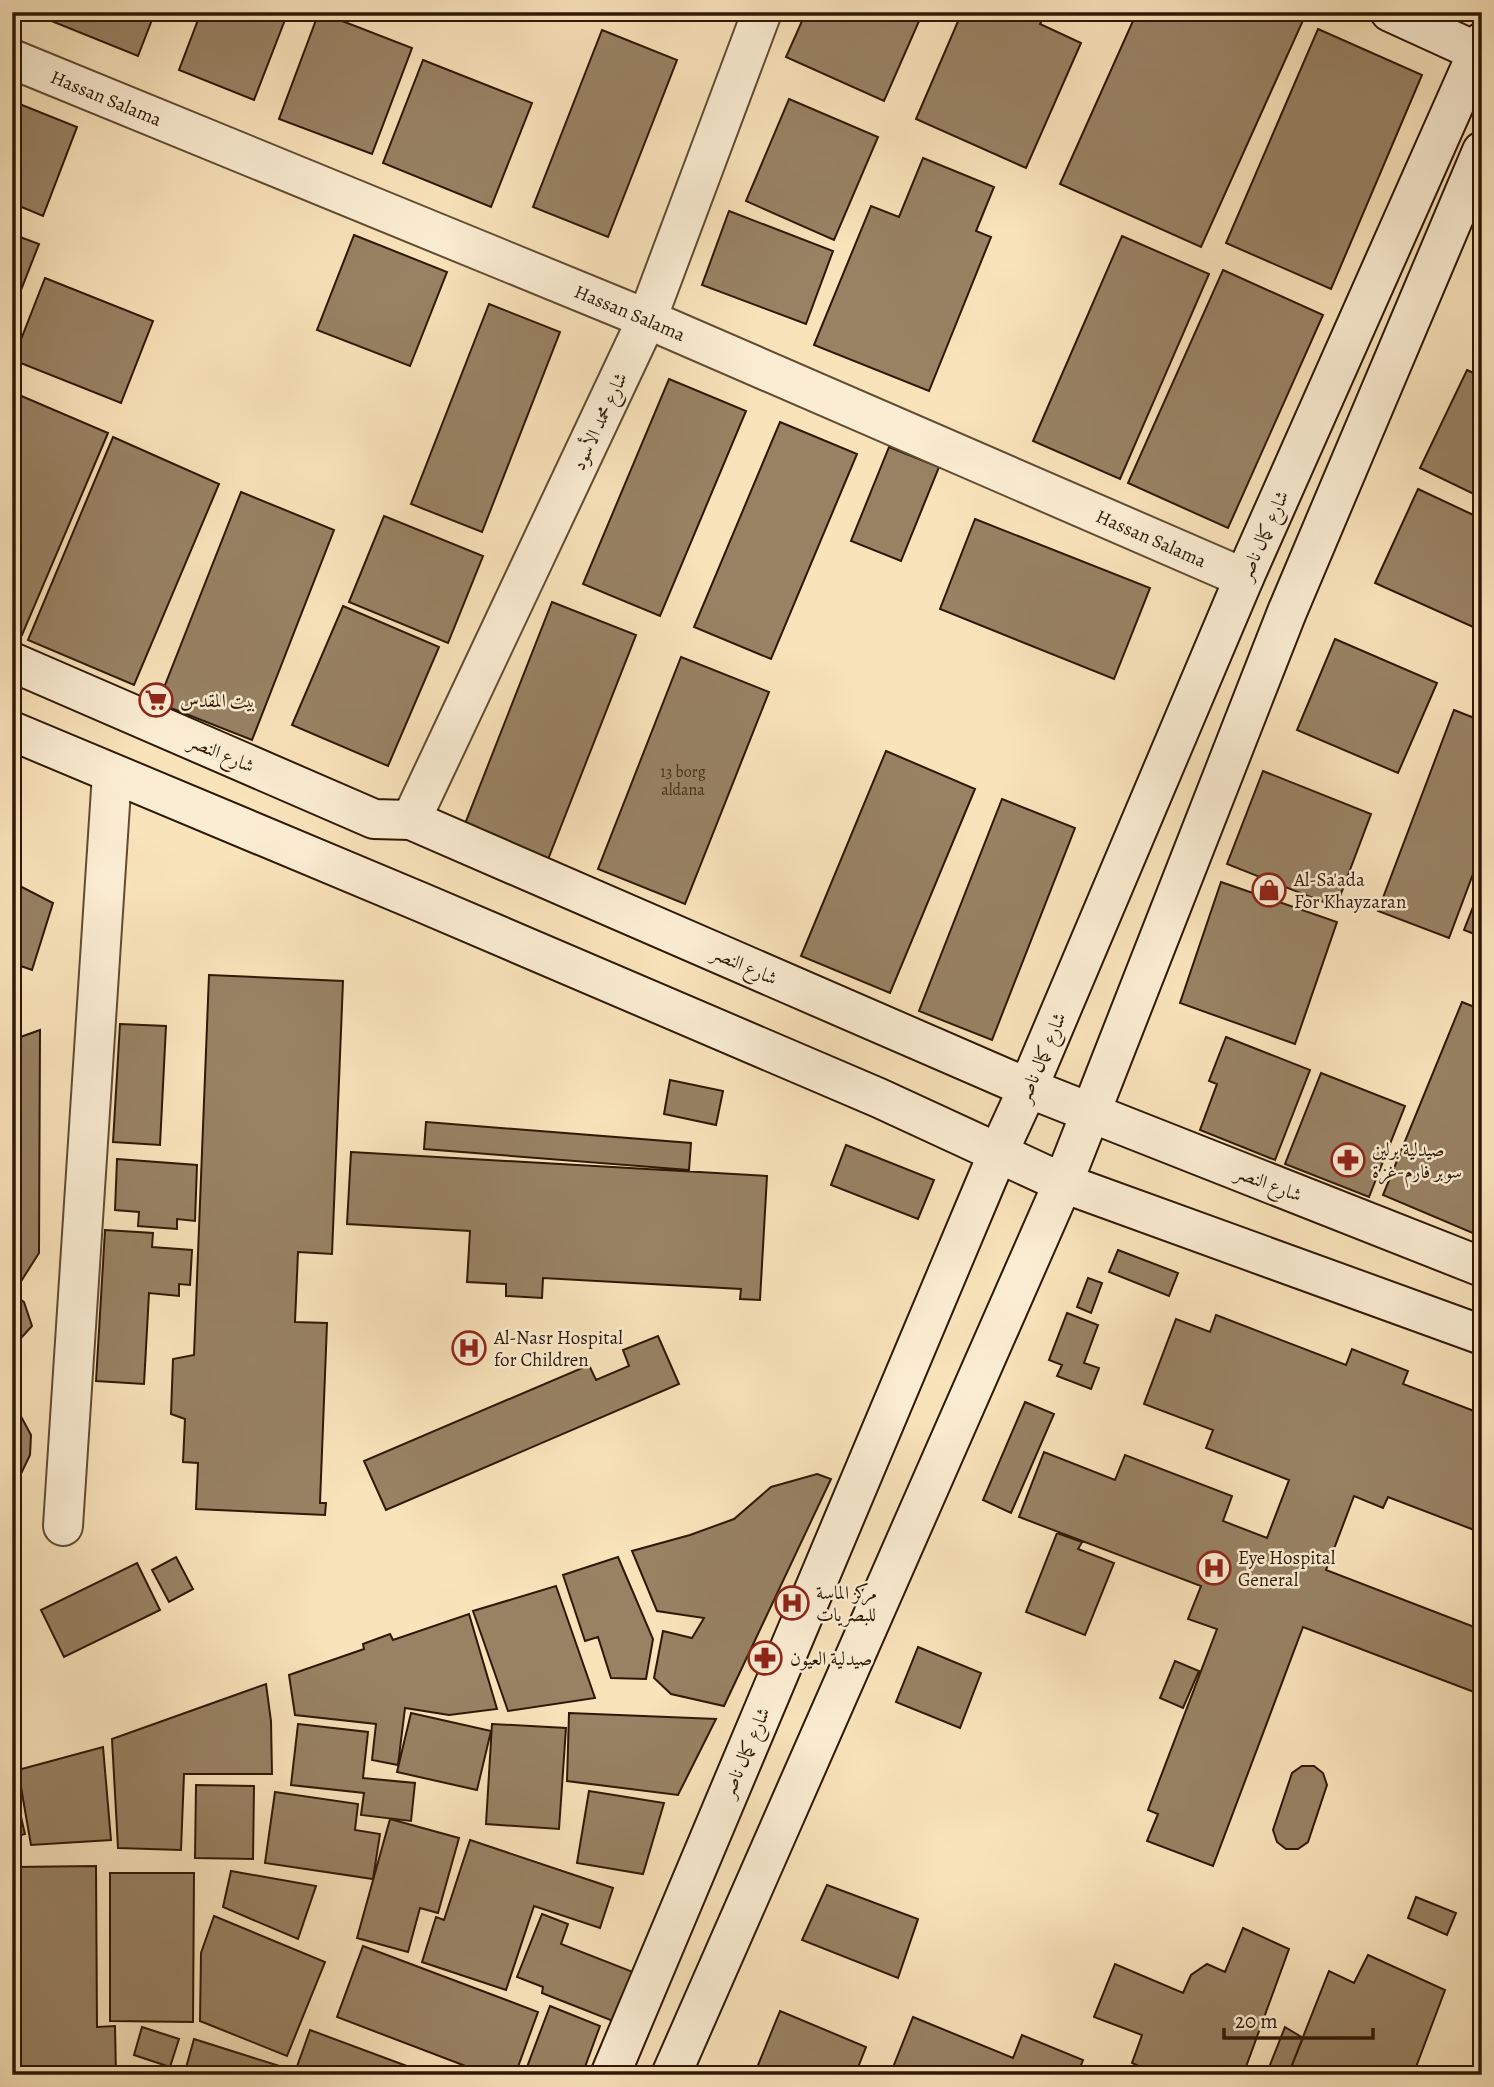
<svg xmlns="http://www.w3.org/2000/svg" width="1494" height="2087" font-family="Alegreya,Amiri,serif">
  <rect width="100%" height="100%" fill="#f9e3bb"/>
  <filter id="stains"><feTurbulence type="fractalNoise" baseFrequency=".00286" numOctaves="4"/><feColorMatrix values="0 0 0 0 .2 0 0 0 0 .09 0 0 0 0 .02 0 0 0 .5 -.17"/></filter>
  <radialGradient id="worn" r=".72"><stop offset=".6" stop-color="#630" stop-opacity="0"/><stop offset="1" stop-color="#630" stop-opacity=".3"/></radialGradient>
  <path fill="#988264" stroke="#2e1805" stroke-width="2" d="M41 12H155L138 56 39 16Z
    M201 12H288L254 100 179 70Z
    M319 12 412 48 372 154 279 119Z
    M806 12H923L884 101 786 57Z
    M962 12H1046L1040 24 1081 43 1026 168 916 119Z
    M1137 12H1297L1305 16 1201 247 1060 184Z
    M1318 29 1422 75 1331 289 1226 243Z
    M602 30 677 60 608 237 533 207Z
    M423 60 532 103 491 207 383 163Z
    M789 99 878 137 834 240 746 201Z
    M12 101 77 127 43 216 12 203Z
    M923 158 994 187 976 231 991 237 929 391 814 345 871 206 899 217Z
    M729 211 833 251 806 324 702 285Z
    M12 234 39 244 12 313Z
    M354 235 447 272 410 366 317 330Z
    M1122 236 1209 274 1120 479 1033 441Z
    M1223 270 1323 315 1228 528 1128 483Z
    M45 278 153 321 121 403 13 360Z
    M489 304 560 332 482 532 411 504Z
    M1467 370 1482 377V498L1420 468Z
    M669 379 746 411 660 616 583 584Z
    M12 392 108 433 22 635 12 631Z
    M780 422 857 454 771 659 694 627Z
    M113 437 219 484 134 685 28 640Z
    M889 447 939 467 901 561 851 541Z
    M1418 489 1482 519V631L1375 583Z
    M241 492 334 530 252 740 158 703Z
    M384 516 483 556 448 643 349 602Z
    M975 519 1150 588 1114 679 940 609Z
    M552 602 636 635 547 862 463 829Z
    M343 606 439 647 388 766 292 725Z
    M1335 639 1437 683 1398 773 1297 730Z
    M681 657 769 692 685 904 598 869Z
    M1454 710 1482 721V850L1449 938 1378 911Z
    M886 751 975 789 890 993 801 956Z
    M1263 771 1371 814 1336 907 1227 864Z
    M1002 799 1075 828 992 1040 919 1011Z
    M12 882 53 903 32 970 12 963Z
    M1221 882 1337 922 1295 1044 1180 1003Z
    M1482 884V937L1464 930Z
    M209 975 343 981 332 1254 298 1252 295 1322 327 1323 320 1503H326L325 1515 196 1509 198 1463 183 1462 185 1419 171 1414 173 1359 194 1355Z
    M1462 1002 1482 1010V1217L1475 1234 1383 1195Z
    M120 1024 166 1026 160 1145 113 1142Z
    M40 1030 39 1253 13 1294 24 1302 32 1326 12 1348V1040Z
    M1226 1037 1310 1070 1275 1160 1200 1130 1217 1084 1209 1081Z
    M1321 1073 1405 1106 1369 1197 1285 1164Z
    M670 1080 723 1091 716 1125 664 1114Z
    M426 1122 691 1143 689 1170 424 1149Z
    M846 1145 934 1180 918 1219 831 1185Z
    M351 1152 767 1176 760 1300 740 1299 741 1289 543 1278 542 1298 506 1296V1284L467 1282 470 1231 347 1224Z
    M117 1159 197 1165 195 1221 177 1219V1229L138 1226 139 1212 115 1210Z
    M105 1230 153 1233 152 1247 192 1250 190 1285 179 1284V1296L149 1293 144 1384 96 1381Z
    M1118 1250 1178 1273 1169 1296 1109 1272Z
    M1088 1278 1102 1283 1091 1313 1077 1307Z
    M1067 1313 1098 1325 1084 1363 1099 1368 1091 1389 1057 1376 1062 1365 1049 1360Z
    M1216 1315 1346 1365 1352 1349 1408 1371 1403 1384 1482 1414V1533L1388 1497 1383 1508 1354 1496 1326 1570 1482 1630V1695L1303 1627 1213 1866 1147 1841 1158 1814 1148 1810 1217 1629 1188 1619 1201 1586 1019 1517 1044 1452 1115 1480 1125 1455 1232 1496 1223 1521 1267 1538 1289 1480 1206 1448 1213 1430 1144 1404 1176 1319 1210 1332Z
    M658 1336 679 1384 386 1510 364 1461 589 1365 596 1380 629 1366 623 1350Z
    M12 1382H18L17 1409 31 1435 30 1455 16 1484 15 1518H12Z
    M1025 1402 1054 1414 1011 1513 983 1500Z
    M817 1474 831 1479 724 1706 671 1694 654 1678 663 1631 692 1638 704 1618 657 1611 632 1551 690 1535 734 1519 771 1487Z
    M1057 1533 1082 1542 1078 1549 1114 1563 1085 1635 1026 1612Z
    M176 1557 193 1589 169 1602 152 1570Z
    M618 1557 653 1639 646 1679 611 1678 598 1637 585 1641 563 1575Z
    M137 1563 160 1610 64 1657 41 1610Z
    M556 1586 595 1698 508 1711 473 1611Z
    M469 1614 497 1709 449 1715 405 1708 398 1765 372 1760 376 1724 295 1715 289 1675 364 1649 363 1644 390 1634 393 1640Z
    M918 1647 981 1673 960 1728 896 1702Z
    M1175 1661 1199 1671 1183 1708 1160 1698Z
    M266 1684 271 1721 272 1774H184L181 1850 118 1848 112 1739Z
    M411 1713 491 1731 477 1790 397 1772Z
    M569 1713 716 1719 678 1795 567 1781Z
    M298 1724 368 1732 363 1778 415 1783 411 1821 361 1815 364 1793 291 1785Z
    M492 1724 566 1728 559 1829 486 1824Z
    M103 1747 111 1840 31 1845 18 1770Z
    M1302 1766H1314L1323 1773 1327 1785 1308 1842 1298 1849H1286L1277 1842 1273 1830 1292 1773Z
    M12 1779 25 1834 12 1837Z
    M196 1785 254 1786 253 1859 195 1858Z
    M589 1791 664 1803 643 1874 577 1863Z
    M275 1792 358 1804 355 1830 380 1834 373 1879 265 1863Z
    M390 1819 459 1838 438 1913 420 1908 408 1952 357 1938Z
    M470 1840 613 1888 600 1928 534 1906 506 1990 422 1962 436 1917 444 1920Z
    M96 1866 97 2027 115 2026 116 2075H53V2070H12V1867Z
    M231 1871 316 1886 298 1939 223 1907Z
    M110 1873H194L193 2022 110 2021Z
    M827 1885 918 1919 898 1978 802 1940Z
    M1416 1897 1456 1913 1447 1935 1408 1918Z
    M542 1914 568 1924 561 1944 633 1972 613 2021 542 1993 543 1987 517 1977Z
    M214 1916 325 1962 287 2056 200 2021 201 1953Z
    M1243 1928 1289 1949 1243 2075H1159L1132 2063 1142 2035 1094 2017 1115 1964 1183 1993 1191 1975 1207 1964 1225 1972Z
    M363 1946 538 2012 515 2075H489L337 2017Z
    M1368 1955 1445 1990 1413 2075H1288L1329 1971 1354 1983Z
    M550 2006 600 2026 582 2075H524Z
    M780 2011 866 2047 855 2075H754Z
    M913 2017 1013 2058 1022 2035 1083 2060 1077 2075H890Z
    M142 2027 179 2039 170 2067 134 2055Z
    M1285 2027 1303 2038 1288 2075H1266Z
    M310 2030 431 2075H294Z
    M194 2039 289 2069 287 2075H184Z"/>
  <g fill="none" stroke-linecap="round" stroke-linejoin="round">
    <defs>
      <g id="street">
        <path id="s1" d="M12 59 647 319 1244 578"/>
        <path d="M411 820 647 319 762 12"/>
        <path d="M63 1526 112 774"/>
      </g>
      <path id="secondary" d="M1390 12 1482 54
        M12 662 374 819 411 820 1028 1088 1482 1267
        M12 731 423 903 879 1098 1063 1183 1482 1335
        M610 2075 998 1153 1028 1088 1244 578 1482 42
        M671 2075 1063 1183 1287 612 1482 151"/>
    </defs>
    <use href="#street" stroke="#614b32" stroke-width="42"/>
    <use href="#secondary" stroke="#2e1805" stroke-width="42"/>
    <use href="#street" stroke="#fbedd3" stroke-width="38"/>
    <use href="#secondary" stroke="#fbedd3" stroke-width="38"/>
  </g>
  <defs>
    <symbol id="supermarket-ring" viewBox="-11 -11 22 22"><circle r="9.5" fill="#fbedd3" stroke="#8f2418" stroke-width="1.5"/><path d="M-6-5.5h2.5l.6 2H6L4.5 2H-2.5L-4.4-4H-6ZM-1.5 3.2a1.3 1.3 0 1 0 .1 0ZM3 3.2a1.3 1.3 0 1 0 .1 0Z" fill="#8f2418"/></symbol>
    <symbol id="shop-ring" viewBox="-11 -11 22 22"><circle r="9.5" fill="#fbedd3" stroke="#8f2418" stroke-width="1.5"/><path d="M-5-2.5h2.3a2.7 3.5 0 0 1 5.4 0H5L5.5 6h-11ZM-1.5-2.5h3a1.5 2.3 0 0 0-3 0Z" fill="#8f2418"/></symbol>
    <symbol id="pharmacy-ring" viewBox="-11 -11 22 22"><circle r="9.5" fill="#fbedd3" stroke="#8f2418" stroke-width="1.5"/><path d="M-2-6h4v4h4v4h-4v4h-4v-4h-4v-4h4Z" fill="#8f2418"/></symbol>
    <symbol id="hospital-ring" viewBox="-11 -11 22 22"><circle r="9.5" fill="#fbedd3" stroke="#8f2418" stroke-width="1.5"/><path d="M-5-5h3v3.5h4V-5h3V5h-3V1.5h-4V5h-3Z" fill="#8f2418"/></symbol>
  </defs>
  <g fill-rule="evenodd">
    <use href="#supermarket-ring" x="137" y="681" width="38" height="38"/>
    <use href="#shop-ring" x="1250" y="871" width="38" height="38"/>
    <use href="#pharmacy-ring" x="1329" y="1141" width="38" height="38"/>
    <use href="#hospital-ring" x="450" y="1329" width="38" height="38"/>
    <use href="#hospital-ring" x="1195" y="1549" width="38" height="38"/>
    <use href="#hospital-ring" x="773" y="1584" width="38" height="38"/>
    <use href="#pharmacy-ring" x="746" y="1639" width="38" height="38"/>
  </g>
  <g text-anchor="middle" stroke-width="5" stroke-linejoin="round" paint-order="stroke">
    <g font-size="16" fill="#48321d">
      <text x="683" y="777">13 borg<tspan x="683" dy="18">aldana</tspan></text>
    </g>
    <g font-size="19" fill="#2e1805" stroke="#fbedd3">
      <text dy="7" stroke="none"><textPath href="#s1" startOffset="102">Hassan Salama</textPath></text>
      <text dy="7" stroke="none"><textPath href="#s1" startOffset="668">Hassan Salama</textPath></text>
      <text transform="translate(599 421) rotate(-65)" y="7">شارع محمد الأسود</text>
      <text transform="translate(1263 535) rotate(-66)" y="7">شارع كمال ناصر</text>
      <text dy="7" stroke="none"><textPath href="#s1" startOffset="1236">Hassan Salama</textPath></text>
      <text transform="translate(222 753) rotate(23)" y="7">شارع النصر</text>
      <text transform="translate(745 965) rotate(24)" y="7">شارع النصر</text>
      <text transform="translate(1041 1057) rotate(-67)" y="7">شارع كمال ناصر</text>
      <text transform="translate(1269 1183) rotate(21)" y="7">شارع النصر</text>
      <text transform="translate(745 1752) rotate(-67)" y="7">شارع كمال ناصر</text>
    </g>
    <g font-size="19" fill="#2e1805" stroke="#fbedd3" text-anchor="start">
      <text x="180" y="707">بيت المقدس</text>
      <text x="1294" y="886">Al-Sa'ada<tspan x="1294" dy="22">For Khayzaran</tspan></text>
      <text x="1372" y="1156">صيدلية برلين<tspan x="1372" dy="22">سوبر فارم-غزة</tspan></text>
      <text x="494" y="1344">Al-Nasr Hospital<tspan x="494" dy="22">for Children</tspan></text>
      <text x="1238" y="1564">Eye Hospital<tspan x="1238" dy="22">General</tspan></text>
      <text x="816" y="1599">مركز الماسة<tspan x="816" dy="22">للبصريات</tspan></text>
      <text x="790" y="1665">صيدلية العيون</text>
    </g>
  </g>
  <rect width="1494" height="2087" fill="none" stroke="#f9e3bb" stroke-width="42"/>
  <rect x="14" y="14" width="1466" height="2059" fill="none" stroke="#2e1805" stroke-width="3.5"/>
  <rect x="21" y="21" width="1452" height="2045" fill="none" stroke="#2e1805" stroke-width="2"/>
  <path d="M1224 2028v10h149v-10" fill="none" stroke="#2e1805" stroke-width="3.5"/>
  <text x="1235" y="2028" font-size="21" fill="#2e1805" stroke="#fbedd3" stroke-width="5" paint-order="stroke">20 m</text>
  <rect width="100%" height="100%" filter="url(#stains)"/>
  <rect width="100%" height="100%" fill="url(#worn)"/>
</svg>
